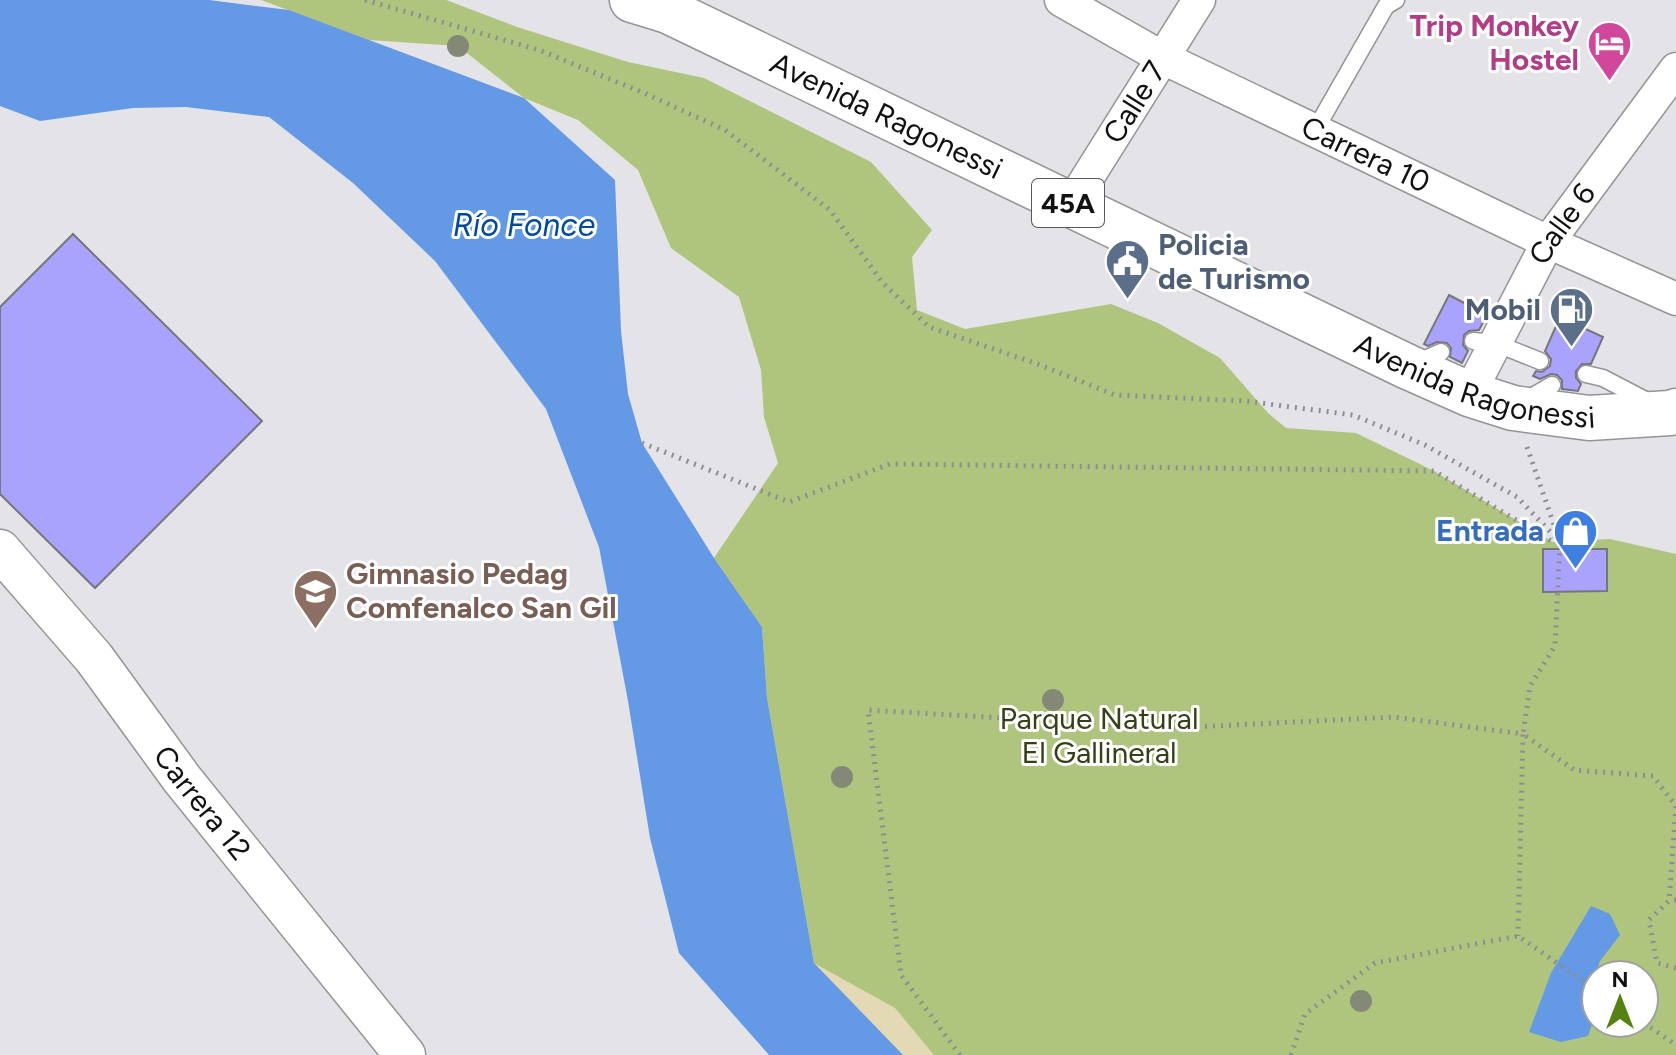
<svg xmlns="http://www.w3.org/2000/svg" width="1676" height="1055" font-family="Figtree,sans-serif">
  <rect width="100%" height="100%" fill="#e3e3e8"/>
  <path fill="#afc57e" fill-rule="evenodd" d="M261 0H446L517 27 628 62 704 78 871 162 932 230 912 257 917 310 965 329 1111 304 1158 323 1220 358 1268 413 1286 428 1356 433 1434 471 1553 542 1610 539 1676 554V1055H903L814 963 767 698 762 627 714 558 778 463 764 417 761 370 739 297 671 248 638 170 578 120 524 98 458 46 369 40ZM1596 975H1644V1023H1596Z"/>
  <path fill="#e3dab5" d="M814 963 895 1008 934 1055H903Z"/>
  <path fill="#6499e6" d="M0 0H209L289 10 524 98 615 180 621 331 628 394 642 443 714 558 762 627 767 698 814 963 903 1055H769L679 953 650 838 628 701 599 547 546 409 435 261 353 183 269 117 186 107 133 108 40 121 0 106Z
    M1591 906 1610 914 1620 935 1600 961 1590 989 1596 1013 1588 1036 1561 1042 1529 1032 1551 973Z"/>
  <path fill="#aaa3fd" stroke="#76767a" stroke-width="2" d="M73 234 262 421 95 588 0 494V307Z
    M1449 295 1487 315 1479 330 1469 331 1464 335 1463 345 1468 351 1462 363 1450 357 1451 348 1447 343 1437 342 1428 346 1424 344Z
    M1560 317 1603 337 1591 364H1582L1576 371V378L1581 384 1578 391 1562 389V380L1557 375 1551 374 1540 379 1533 376 1536 371 1542 372 1550 366 1551 359 1545 351Z
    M1543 549H1607V591L1543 592Z"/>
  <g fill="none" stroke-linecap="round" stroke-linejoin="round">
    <defs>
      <path id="service" d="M1314 132 1386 6 1396 0
        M1473 341 1495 343 1540 361
        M1416 363 1441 352
        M1586 374 1603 378 1651 403
        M1526 400 1552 385"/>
      <g id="minor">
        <path id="s1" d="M1061 0 1163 58 1548 242 1676 299"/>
        <path id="s2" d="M1071 204 1199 0"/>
        <path id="s3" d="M1469 394 1548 242 1676 69"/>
      </g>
      <g id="tertiary">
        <path id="s4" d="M0 550 94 658 182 779 405 1055"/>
      </g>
      <g id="trunk">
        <path id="s5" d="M632 0 668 11 1408 367 1469 394 1513 408 1589 418 1670 413 1676 411"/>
      </g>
    </defs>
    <use href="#service" stroke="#949498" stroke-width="19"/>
    <use href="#minor" stroke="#949498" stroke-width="35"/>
    <use href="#tertiary" stroke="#949498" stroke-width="43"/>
    <use href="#trunk" stroke="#949498" stroke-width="47"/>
    <path stroke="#8e8e92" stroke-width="5" stroke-dasharray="2 6" stroke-linecap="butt" d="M365 0 539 50 644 93 725 130 830 210 882 282 929 327 1035 363 1115 395 1245 401 1353 415 1425 445 1517 497 1560 542
      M642 443 789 502 890 464 1434 471 1553 542H1559
      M1527 447 1560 542 1555 646 1530 686 1523 734 1574 770 1653 776 1676 806 1669 901
      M1676 900 1669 901 1649 920 1657 963 1676 968
      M1644 1023 1676 1045
      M960 1055 901 975 868 710 1174 728 1394 717 1523 734 1518 936
      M1291 1055 1305 1014 1375 963 1518 936 1596 990"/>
    <use href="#service" stroke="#fff" stroke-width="16"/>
    <use href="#minor" stroke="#fff" stroke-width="32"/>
    <use href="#tertiary" stroke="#fff" stroke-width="40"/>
    <use href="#trunk" stroke="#fff" stroke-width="44"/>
  </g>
  <g fill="#838976">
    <circle cx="458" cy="46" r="11"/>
    <circle cx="1053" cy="700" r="11"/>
    <circle cx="842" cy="777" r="11"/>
    <circle cx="1361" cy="1001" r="11"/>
  </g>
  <defs>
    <symbol id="hotel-pin" viewBox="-11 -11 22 30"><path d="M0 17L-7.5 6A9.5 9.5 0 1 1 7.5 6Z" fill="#d1479c" stroke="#fff"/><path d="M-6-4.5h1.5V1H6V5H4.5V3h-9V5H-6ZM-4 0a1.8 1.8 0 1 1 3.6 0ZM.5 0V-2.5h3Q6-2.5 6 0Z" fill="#fff"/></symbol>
    <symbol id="civic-pin" viewBox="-11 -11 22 30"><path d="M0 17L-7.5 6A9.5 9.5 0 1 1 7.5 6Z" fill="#5c6f8a" stroke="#fff"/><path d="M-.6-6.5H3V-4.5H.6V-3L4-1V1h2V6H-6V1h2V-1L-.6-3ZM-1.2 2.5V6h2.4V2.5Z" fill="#fff"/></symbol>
    <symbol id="fuel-pin" viewBox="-11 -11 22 30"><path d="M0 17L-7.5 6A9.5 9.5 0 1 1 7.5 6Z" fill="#5c6f8a" stroke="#fff"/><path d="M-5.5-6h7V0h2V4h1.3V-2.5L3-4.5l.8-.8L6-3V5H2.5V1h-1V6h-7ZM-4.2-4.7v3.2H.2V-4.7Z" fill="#fff"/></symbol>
    <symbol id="shop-pin" viewBox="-11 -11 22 30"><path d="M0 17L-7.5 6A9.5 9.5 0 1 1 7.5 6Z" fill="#3f7fe0" stroke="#fff"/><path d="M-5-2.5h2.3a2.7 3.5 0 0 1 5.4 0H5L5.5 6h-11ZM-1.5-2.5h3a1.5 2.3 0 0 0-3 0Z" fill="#fff"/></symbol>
    <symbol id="school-pin" viewBox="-11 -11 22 30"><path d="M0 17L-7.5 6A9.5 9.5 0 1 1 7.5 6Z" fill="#8d6e63" stroke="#fff"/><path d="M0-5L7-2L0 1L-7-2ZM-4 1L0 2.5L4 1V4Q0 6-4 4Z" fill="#fff"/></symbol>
  </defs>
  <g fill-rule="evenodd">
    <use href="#hotel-pin" x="1584" y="18" width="51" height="69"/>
    <use href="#civic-pin" x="1102" y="236" width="51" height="69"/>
    <use href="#fuel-pin" x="1546" y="284" width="51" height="69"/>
    <use href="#shop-pin" x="1550" y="506" width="51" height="69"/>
    <use href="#school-pin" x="290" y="566" width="51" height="69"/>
  </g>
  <g text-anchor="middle" stroke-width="6" stroke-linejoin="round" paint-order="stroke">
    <rect fill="#fff" stroke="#58585a" stroke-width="2" x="1032" y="179" width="72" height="48" rx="6"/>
    <g font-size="28" font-weight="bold" fill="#111113">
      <text x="1068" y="213">45A</text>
    </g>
    <g font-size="30" font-weight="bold" fill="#b23c85" stroke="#fff" text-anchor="end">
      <text x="1579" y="36">Trip Monkey<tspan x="1579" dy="34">Hostel</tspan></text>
    </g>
    <g font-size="30" fill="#111113" stroke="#fff">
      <text dy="10" stroke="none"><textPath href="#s2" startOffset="120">Calle 7</textPath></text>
      <text dy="10" stroke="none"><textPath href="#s5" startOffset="280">Avenida Ragonessi</textPath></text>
      <text dy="10" stroke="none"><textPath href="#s1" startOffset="342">Carrera 10</textPath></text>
      <text dy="10" stroke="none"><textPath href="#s3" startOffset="194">Calle 6</textPath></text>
      <text dy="10" stroke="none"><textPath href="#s5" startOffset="928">Avenida Ragonessi</textPath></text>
      <text dy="10" stroke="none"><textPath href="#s4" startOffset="324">Carrera 12</textPath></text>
    </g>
    <g font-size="30" font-weight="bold" fill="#4e5e75" stroke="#fff" text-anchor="start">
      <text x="1158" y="255">Policia<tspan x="1158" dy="34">de Turismo</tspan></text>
      <text x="1541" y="320" text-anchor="end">Mobil</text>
    </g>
    <g font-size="30" font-weight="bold" fill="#366cbe" stroke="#fff" text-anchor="end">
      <text x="1544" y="541">Entrada</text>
    </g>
    <g font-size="30" font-weight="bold" fill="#785e54" stroke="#fff" text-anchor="start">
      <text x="346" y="584">Gimnasio Pedag<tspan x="346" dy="34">Comfenalco San Gil</tspan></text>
    </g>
    <g font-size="30" fill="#354018" stroke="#fff">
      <text x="1099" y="729">Parque Natural<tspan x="1099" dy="34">El Gallineral</tspan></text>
    </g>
    <g font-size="32" font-style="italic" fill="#0049a3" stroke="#fff">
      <text x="524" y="236">Río Fonce</text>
    </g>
  </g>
  <g transform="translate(1620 999)"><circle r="38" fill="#ffffff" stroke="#a0a0a1" stroke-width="2"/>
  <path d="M0-6L14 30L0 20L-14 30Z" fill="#548313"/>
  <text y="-12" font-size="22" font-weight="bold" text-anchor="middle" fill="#111113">N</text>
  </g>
</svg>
